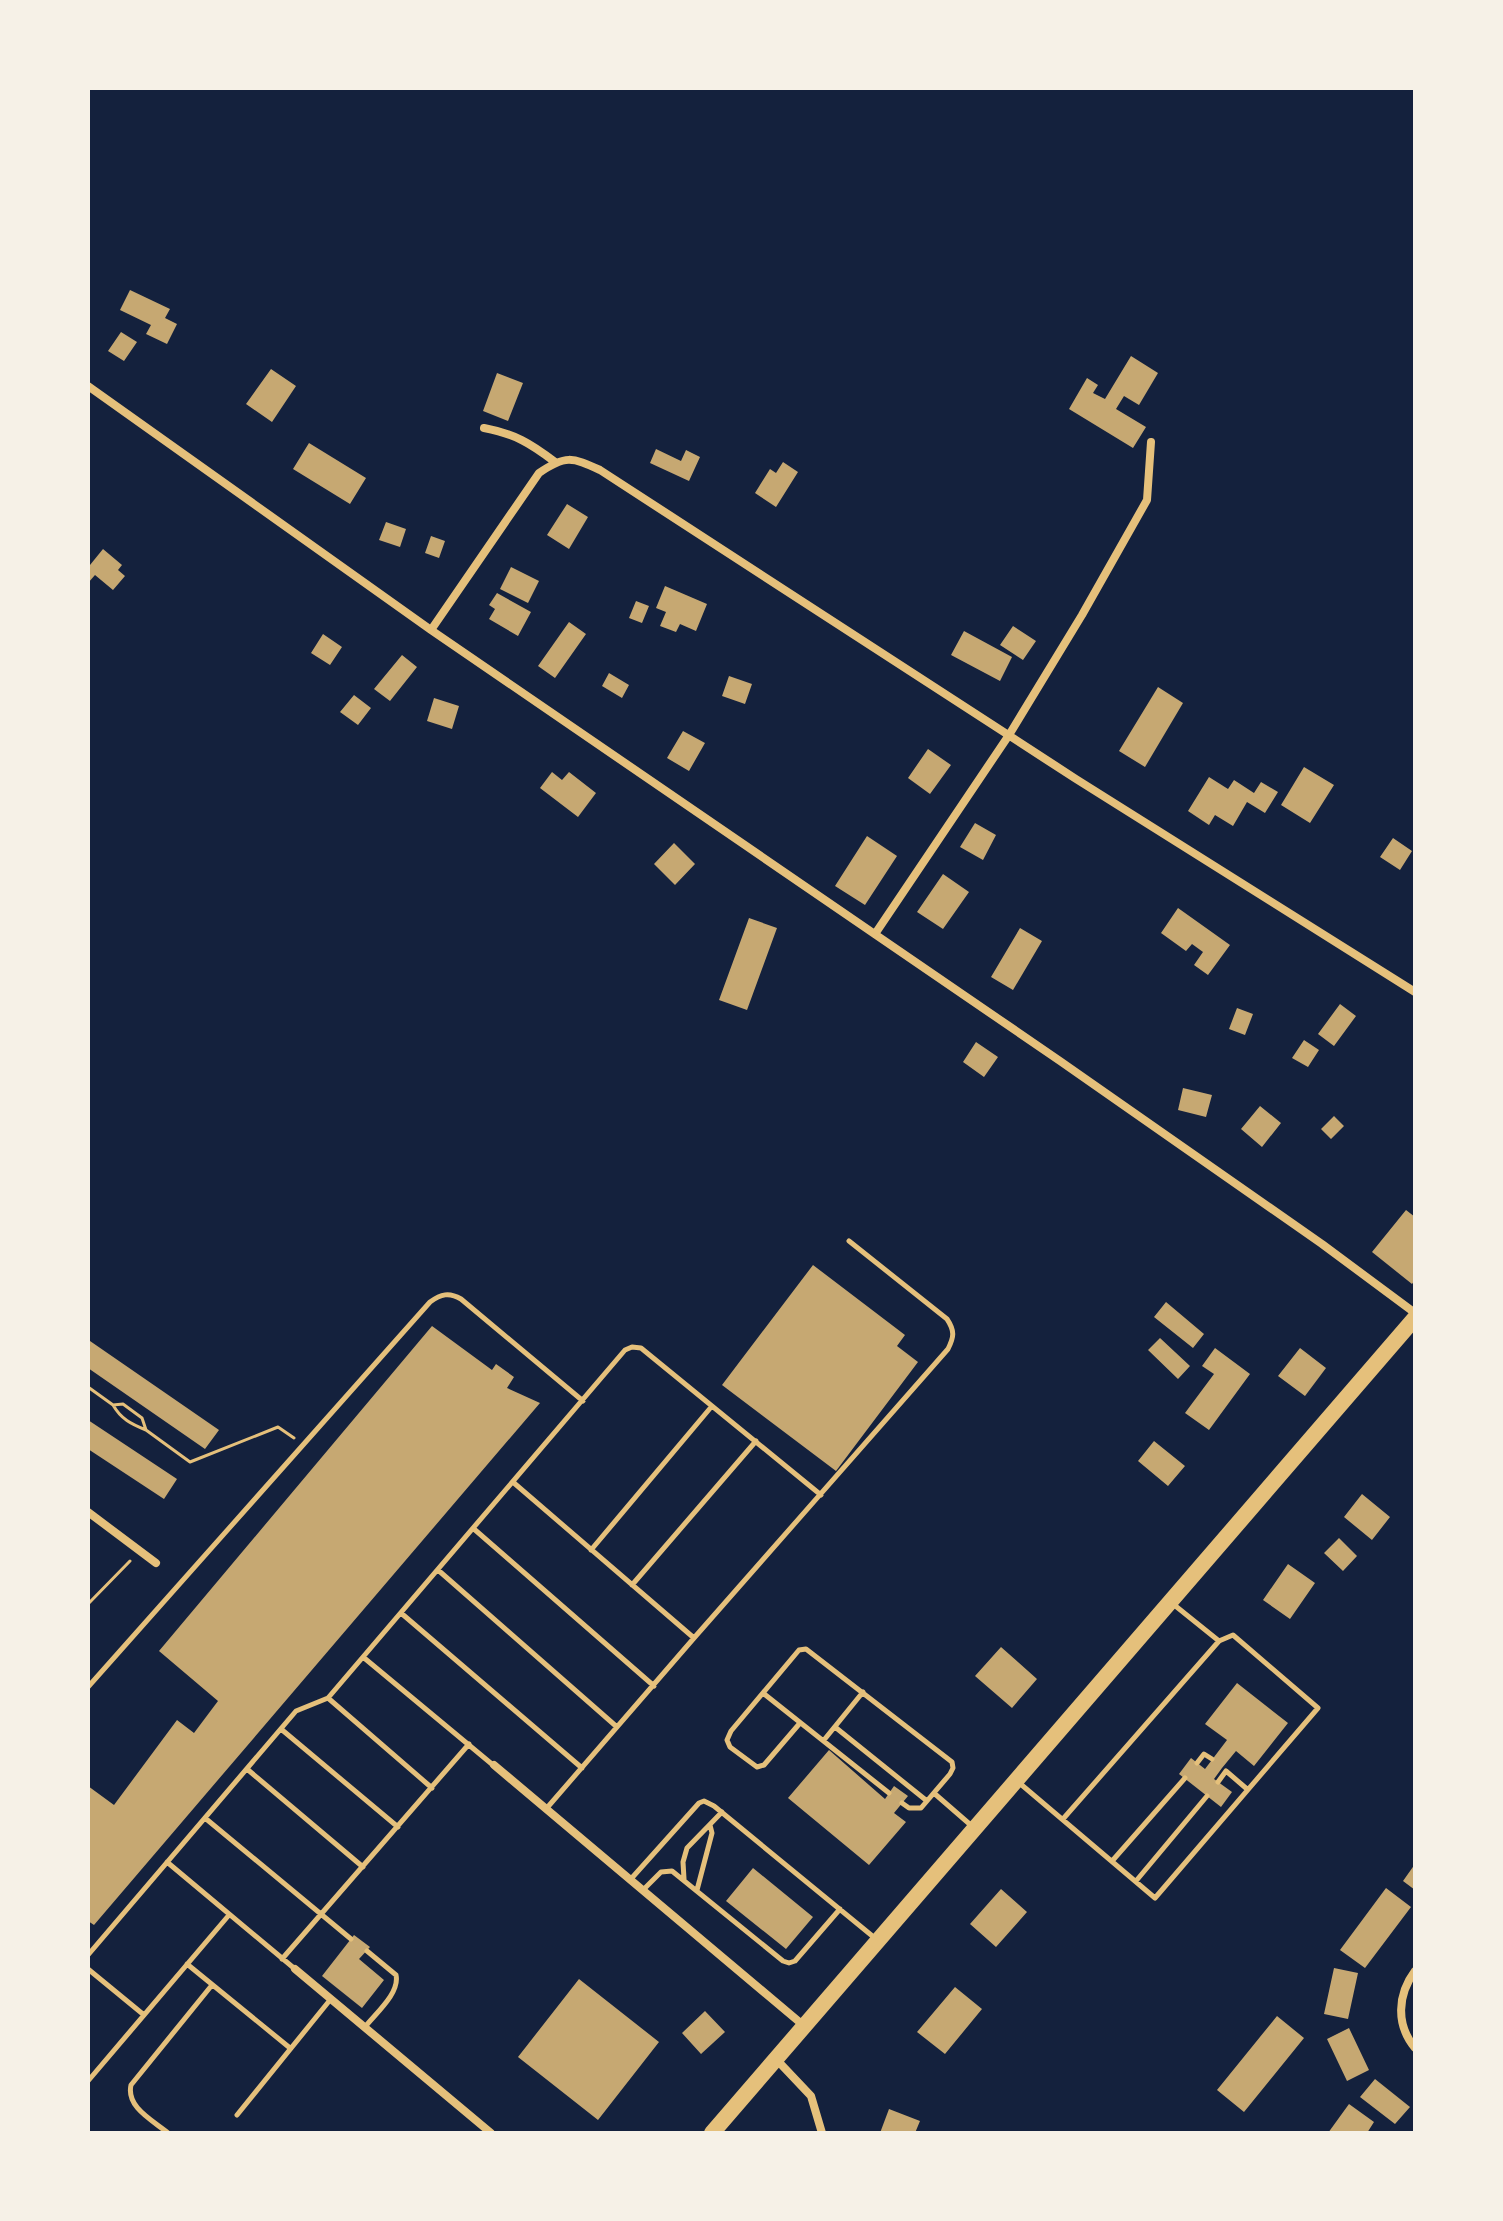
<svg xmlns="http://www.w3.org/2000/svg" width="1503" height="2221" font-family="Karla,sans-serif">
  <rect width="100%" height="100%" fill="#14213d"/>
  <path fill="#c6a872" d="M130 290 170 309 165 318 177 324 167 344 146 334 151 325 120 310Z
    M121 332 137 342 124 361 108 351Z
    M1131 356 1158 373 1139 405 1124 396 1116 409 1146 427 1133 448 1069 409 1087 378 1098 385 1093 393 1105 399Z
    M271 369 296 386 272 422 246 404Z
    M497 373 523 383 508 421 483 411Z
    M309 443 366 478 350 504 293 469Z
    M656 449 681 461 686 450 700 457 689 481 650 463Z
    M783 462 798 472 776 507 755 493 770 469 776 473Z
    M567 504 588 517 569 549 547 535Z
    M386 522 406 529 400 547 379 540Z
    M431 536 445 541 439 558 425 553Z
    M103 549 122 565 118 570 125 576 113 590 95 575 88 583V563L90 565Z
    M511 567 539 581 528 603 500 589Z
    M665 586 707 604 696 631 680 624 676 632 660 626 666 612 656 608Z
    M497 593 531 612 518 636 489 619 495 609 489 605Z
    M636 601 649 606 642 623 629 618Z
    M569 622 586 634 555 678 538 666Z
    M1013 626 1036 641 1023 660 1000 645Z
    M964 631 1012 657 1000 681 951 655Z
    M323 634 342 647 330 665 311 653Z
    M402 655 417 667 390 701 374 689Z
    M609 673 629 685 622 698 602 686Z
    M729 676 752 684 745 704 722 696Z
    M1158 687 1183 703 1145 767 1119 751Z
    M354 695 371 708 358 725 340 712Z
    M434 698 459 706 452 729 427 721Z
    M683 731 705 743 689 771 667 758Z
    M928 749 951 765 930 794 908 778Z
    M1304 767 1334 785 1310 823 1281 805Z
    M552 772 562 780 569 772 596 793 578 817 540 788Z
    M1209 777 1228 789 1234 780 1254 793 1261 782 1278 792 1265 813 1247 802 1233 826 1215 815 1209 825 1188 811Z
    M975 823 996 835 983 860 960 847Z
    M867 836 897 856 865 905 835 886Z
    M1393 838 1412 851 1400 870 1380 857Z
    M674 843 695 864 675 885 654 864Z
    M943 874 969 892 943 929 917 912Z
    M1178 908 1230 945 1208 975 1194 965 1203 952 1192 944 1186 951 1161 933Z
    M749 918 777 928 747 1010 719 1000Z
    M1020 928 1042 941 1013 990 991 977Z
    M1340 1004 1356 1016 1334 1046 1318 1034Z
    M1237 1008 1253 1014 1245 1035 1229 1029Z
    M1304 1040 1319 1050 1308 1067 1292 1058Z
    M976 1042 998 1057 984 1077 963 1062Z
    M1183 1088 1212 1095 1206 1117 1178 1110Z
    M1260 1106 1281 1123 1262 1147 1241 1129Z
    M1334 1116 1344 1126 1331 1139 1321 1129Z
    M1406 1210 1415 1217V1280L1412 1284 1372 1252Z
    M813 1265 905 1335 897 1346 918 1362 836 1471 722 1385Z
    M1166 1302 1204 1334 1193 1348 1154 1317Z
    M432 1326 492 1370 496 1364 514 1377 507 1388 540 1403 94 1925 88 1921V1786L114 1805 177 1720 194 1733 218 1701 159 1651Z
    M1160 1338 1190 1366 1178 1379 1148 1350Z
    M90 1341 219 1430 205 1449 88 1368Z
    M1215 1348 1250 1374 1209 1430 1185 1413 1214 1374 1202 1366Z
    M1300 1348 1326 1368 1305 1396 1278 1376Z
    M88 1420 177 1479 164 1499 88 1449Z
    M1154 1441 1185 1466 1168 1486 1138 1461Z
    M1362 1494 1390 1517 1372 1540 1344 1517Z
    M1339 1538 1357 1556 1343 1571 1324 1553Z
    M1288 1564 1315 1583 1290 1619 1263 1600Z
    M1001 1647 1037 1679 1012 1708 975 1676Z
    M1237 1683 1288 1723 1254 1766 1236 1751 1222 1768 1214 1779 1232 1792 1221 1807 1179 1774 1191 1758 1205 1769 1227 1740 1205 1724Z
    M829 1750 885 1799 894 1786 908 1796 894 1813 906 1822 869 1865 788 1798Z
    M1415 1864V1890L1403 1881Z
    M753 1868 813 1917 786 1949 726 1901Z
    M1386 1888 1411 1907 1365 1968 1340 1950Z
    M1001 1889 1027 1912 996 1947 970 1924Z
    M354 1935 370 1947 359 1959 384 1980 362 2008 322 1976Z
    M1334 1968 1358 1973 1348 2019 1324 2014Z
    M579 1979 659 2042 598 2120 518 2057Z
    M955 1987 982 2009 945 2054 917 2032Z
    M705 2011 725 2032 701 2054 682 2033Z
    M1277 2016 1304 2038 1244 2112 1217 2090Z
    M1349 2028 1369 2070 1347 2081 1327 2039Z
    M1375 2079 1410 2107 1395 2124 1360 2097Z
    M1349 2104 1374 2122 1367 2133H1328Z
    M889 2109 920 2121 915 2133H880Z"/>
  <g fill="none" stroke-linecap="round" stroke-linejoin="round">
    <path stroke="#e5c07b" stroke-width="3" d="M88 1387 113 1405 123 1404 142 1418 146 1430 190 1462 278 1427 294 1438
      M113 1405C121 1419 131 1424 146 1430
      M88 1604 130 1561"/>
    <path stroke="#e5c07b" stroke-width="5" d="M514 1483 694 1638 546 1809
      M474 1529 654 1686
      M591 1550 712 1406
      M438 1570 617 1727
      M632 1585 756 1441
      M1173 1604 1219 1641
      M401 1613 582 1768
      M694 1638 948 1349C954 1337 955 1331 947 1319L849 1241
      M363 1657 493 1765
      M88 1687 430 1302C441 1294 449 1292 461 1299L583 1401
      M763 1693 889 1793
      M328 1698 432 1788
      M800 1723 764 1765 757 1767 730 1747 727 1740 731 1731 799 1650 806 1649 952 1762 953 1768 950 1774 921 1808H909L902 1803
      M835 1727 927 1801
      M281 1729 398 1827
      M824 1740 863 1692
      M1197 1763 1204 1754 1212 1759
      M247 1769 363 1867
      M1017 1781 1155 1898 1318 1708 1233 1635 1219 1641 1063 1819
      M1218 1782 1226 1771 1247 1789
      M935 1794 973 1827
      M205 1818 351 1939
      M1113 1860 1185 1778
      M167 1862 295 1969
      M684 1879 683 1862 687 1848 722 1812
      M630 1880 699 1803 704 1801 714 1806 876 1939
      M1136 1881 1207 1796
      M643 1890 661 1872 672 1871 783 1961 789 1963 795 1961 840 1909
      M697 1890 712 1833 710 1825
      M88 1955 296 1711 328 1698 625 1350 632 1347 641 1348 821 1495
      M282 1959 469 1744
      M187 1964 290 2048
      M88 1969 144 2015
      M365 2027C376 2013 400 1993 396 1975L367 1951
      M88 2081 229 1915
      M237 2115 330 2000
      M168 2133C152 2120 126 2107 131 2085L212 1985"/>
    <path stroke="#e5c07b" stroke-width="8" d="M88 386 431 630 1060 1061 1322 1244 1415 1313
      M484 428C515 434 530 443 555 462
      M431 630 539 473C565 455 572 457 600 470L1076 779 1415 992
      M875 934 1009 735 1082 615 1147 500 1151 442
      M88 1512 156 1563
      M494 1765 803 2025
      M295 1969 491 2133
      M1415 1971C1397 1995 1396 2025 1415 2048
      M776 2059 811 2096 822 2133"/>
    <path stroke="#e5c07b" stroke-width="16" d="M712 2133 1415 1318"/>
  </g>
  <rect width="1503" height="2221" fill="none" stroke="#f6f1e7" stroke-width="180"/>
</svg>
